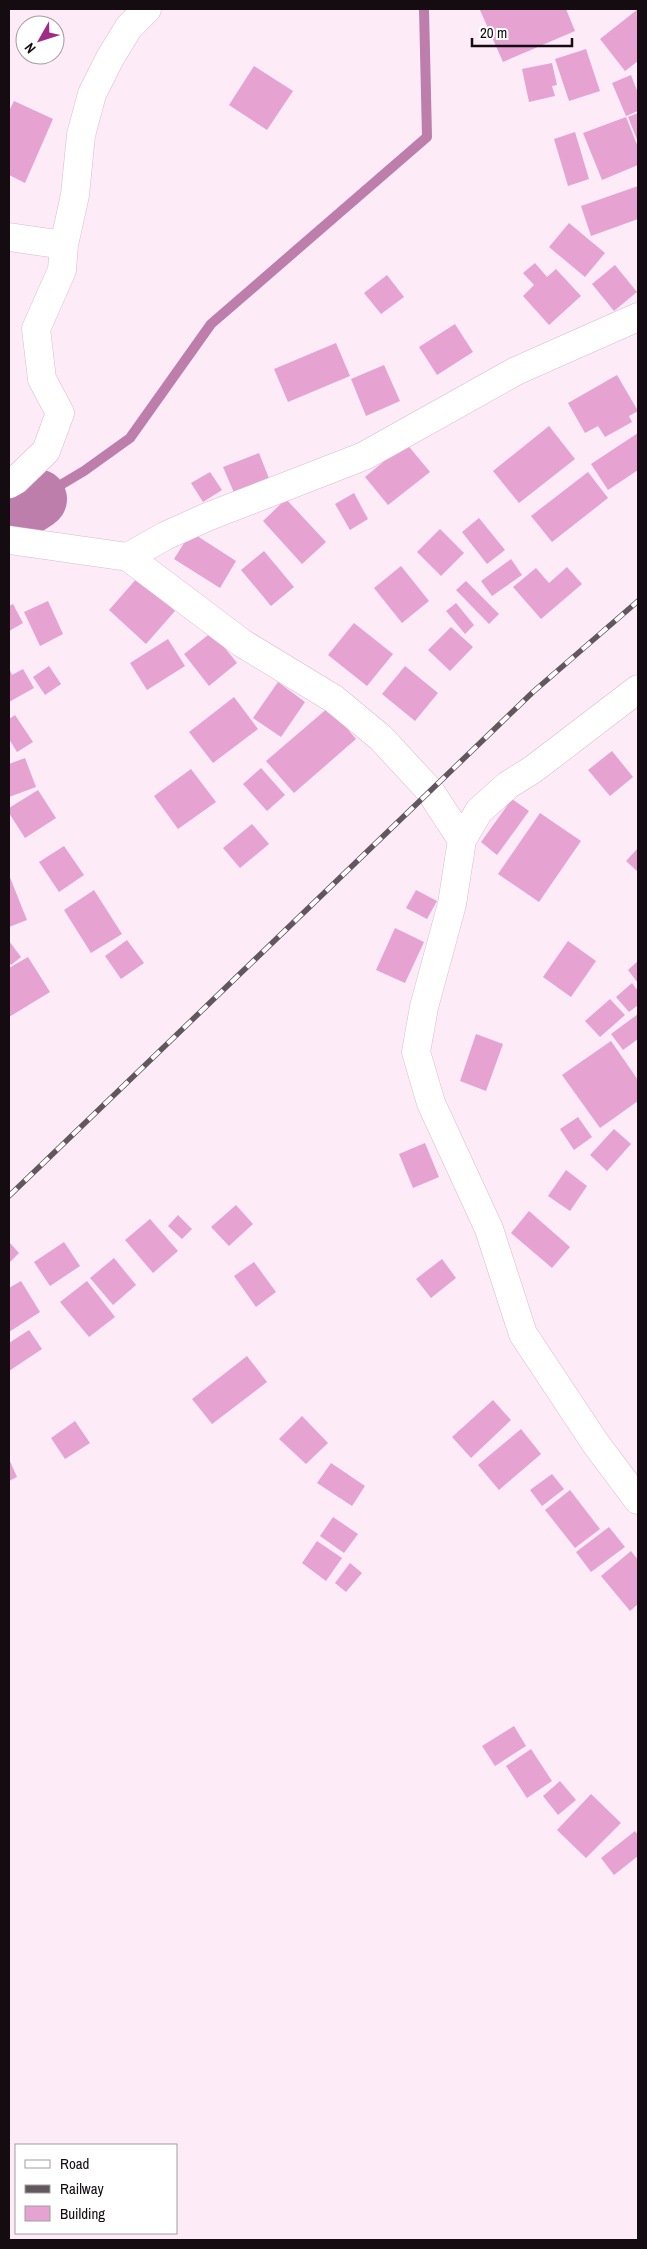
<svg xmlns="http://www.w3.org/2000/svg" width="647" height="2249" font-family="'Archivo Narrow',sans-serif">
  <rect width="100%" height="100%" fill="#fdebf7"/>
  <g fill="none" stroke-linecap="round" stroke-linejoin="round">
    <path stroke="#bd7eab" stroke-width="10" d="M37 499 84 471 130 438 211 324 427 137 424 9"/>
    <path stroke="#bd7eab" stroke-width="60" d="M9 517 37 499"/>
  </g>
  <path fill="#e6a3d2" d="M484 9H566L575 31 503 62 480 10Z
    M638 9V61L625 71 600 39Z
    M586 49 600 91 569 101 555 59Z
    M552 63 557 85 552 86 555 96 529 102 522 69Z
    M254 66 293 91 267 130 229 105Z
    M631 75 638 93V111L626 116 612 83Z
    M14 101 53 119 25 183 9 175V111Z
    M638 113V142L628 117Z
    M626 117 638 147V165L602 180 583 133Z
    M575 132 589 179 568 186 554 139Z
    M638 186V219L591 236 581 206Z
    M569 223 605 253 585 277 549 247Z
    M535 263 547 277 556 269 581 296 549 325 523 296 534 285 523 273Z
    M615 265 637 292 614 311 592 284Z
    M387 275 404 297 381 314 364 293Z
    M455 324 473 352 437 375 419 347Z
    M336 343 350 376 288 402 274 369Z
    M384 365 400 401 366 416 351 379Z
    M617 375 638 411 629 416 632 422 605 437 598 426 585 433 568 403Z
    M549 426 575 459 519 503 493 471Z
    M638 433V470L608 490 591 464Z
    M406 443 430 472 388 505 365 477Z
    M259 453 270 481 235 495 223 467Z
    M210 472 222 490 203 502 191 483Z
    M588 472 608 498 552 542 531 516Z
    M354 493 368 519 350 530 335 504Z
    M286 499 326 542 302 564 263 521Z
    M479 518 505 550 487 564 462 532Z
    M440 529 464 553 441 576 417 552Z
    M191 532 236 561 220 588 174 559Z
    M264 551 294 587 271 606 241 570Z
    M511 559 522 575 492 596 481 581Z
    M401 566 429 601 402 623 374 588Z
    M567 567 582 584 541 619 513 587 536 568 549 583Z
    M138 577 175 611 146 644 109 610Z
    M466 581 499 614 489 624 456 590Z
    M48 601 63 634 40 646 24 612Z
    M456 603 474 625 465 634 446 611Z
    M13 604 23 623 9 631V606Z
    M354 623 393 654 367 686 328 655Z
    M451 627 473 647 450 671 428 650Z
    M212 632 237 663 209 686 184 654Z
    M168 639 185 666 147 690 130 663Z
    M49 666 61 684 45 695 33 677Z
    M405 666 438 693 415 721 382 694Z
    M9 668 12 675 23 669 34 688 9 702Z
    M278 682 305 702 281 737 253 718Z
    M234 697 258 729 213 763 189 732Z
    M329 707 356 739 294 793 266 761Z
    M15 715 33 742 17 752 9 739V719Z
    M612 751 633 777 610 796 588 770Z
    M25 758 36 787 9 797V764Z
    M261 768 285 795 267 811 243 784Z
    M191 769 216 802 178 829 154 796Z
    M38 790 56 818 25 838 9 813V808Z
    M512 799 529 811 497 855 481 842Z
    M540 813 581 841 539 902 498 874Z
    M252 824 269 844 240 868 223 848Z
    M64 846 84 875 59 892 39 862Z
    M638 848V872L626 861Z
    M9 875 27 920 9 927Z
    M94 890 122 934 91 953 64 910Z
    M416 890 437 901 427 919 406 908Z
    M395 928 424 942 405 983 376 970Z
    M127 940 144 963 121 979 105 956Z
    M9 941 21 957 11 965 9 962Z
    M568 941 596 961 571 997 543 977Z
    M28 957 50 992 9 1017V968Z
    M638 961V983L628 970Z
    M632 983 638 991V1005L629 1012 616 997Z
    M610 999 625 1015 600 1037 585 1021Z
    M638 1014V1039L623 1050 611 1034Z
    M476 1034 503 1044 486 1091 460 1081Z
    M611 1041 638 1080V1101L600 1128 562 1075Z
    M578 1117 592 1137 574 1150 560 1129Z
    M614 1129 631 1144 607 1171 590 1155Z
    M425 1143 439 1177 413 1188 399 1154Z
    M566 1170 587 1186 570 1211 548 1196Z
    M236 1205 253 1224 229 1246 211 1227Z
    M529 1211 570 1247 552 1268 511 1233Z
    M178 1215 192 1229 182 1239 168 1226Z
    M150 1219 178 1251 153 1273 125 1240Z
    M9 1242 19 1253 9 1263Z
    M64 1242 80 1266 50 1286 34 1262Z
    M114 1258 136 1285 113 1305 90 1278Z
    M442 1259 456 1278 431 1298 416 1279Z
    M254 1262 276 1292 256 1307 234 1276Z
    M21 1281 40 1312 9 1332V1288Z
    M87 1281 115 1317 89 1337 60 1302Z
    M29 1330 42 1349 9 1371V1343Z
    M247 1356 267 1382 212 1424 192 1399Z
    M493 1400 511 1420 471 1458 452 1437Z
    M302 1416 328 1443 306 1464 279 1439Z
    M75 1421 90 1443 65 1459 51 1438Z
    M521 1429 541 1454 499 1490 478 1465Z
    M9 1459 17 1477 9 1481Z
    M331 1463 365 1486 352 1506 317 1483Z
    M552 1474 564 1489 542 1506 530 1490Z
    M570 1490 600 1529 575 1548 545 1510Z
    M333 1517 358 1534 344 1553 320 1536Z
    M609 1527 625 1547 591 1572 576 1552Z
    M317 1541 342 1558 326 1581 302 1563Z
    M631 1551 638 1560V1604L630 1611 601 1576Z
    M350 1563 362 1573 346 1592 335 1583Z
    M514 1726 526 1746 495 1766 482 1746Z
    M531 1749 552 1781 527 1798 506 1766Z
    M560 1781 576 1800 558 1815 543 1796Z
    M591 1794 621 1823 586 1858 557 1830Z
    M635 1831 638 1835V1856L614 1875 601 1858Z"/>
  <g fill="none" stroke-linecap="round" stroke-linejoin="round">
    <defs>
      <path id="street" d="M9 237 64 245
        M9 484 16 480 46 451 60 413 42 379 36 329 62 270 64 245 75 195 81 135 92 94 110 58 129 27 147 9
        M9 540 128 557 165 536 207 517 364 456 516 371 638 317
        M128 557 242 643 334 699 381 738 430 791 462 840
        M638 689 532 770 508 785 479 811 462 840 452 904 424 1007 416 1052 431 1103 489 1229 523 1334 596 1444 638 1500"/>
    </defs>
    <use href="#street" stroke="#d8bace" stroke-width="29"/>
    <use href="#street" stroke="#fff" stroke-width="28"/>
    <defs>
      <path id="rail" d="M9 1196 533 692 638 601"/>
    </defs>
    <use href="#rail" stroke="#63575f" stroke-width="5.5"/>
    <use href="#rail" stroke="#fff" stroke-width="4" stroke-dasharray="11" stroke-linecap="butt"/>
  </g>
  <rect width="647" height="2249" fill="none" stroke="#150c12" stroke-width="20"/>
  <rect x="15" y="2144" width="162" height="90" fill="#ffffff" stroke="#a19ea0"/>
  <rect x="25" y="2160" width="25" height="8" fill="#ffffff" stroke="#a19ea0"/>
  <text x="60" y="2169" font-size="15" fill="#150c12">Road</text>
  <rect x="25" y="2185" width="25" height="8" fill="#63575f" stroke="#a19ea0"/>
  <text x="60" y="2194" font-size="15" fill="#150c12">Railway</text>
  <rect x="25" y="2206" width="25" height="15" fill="#e6a3d2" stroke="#a19ea0"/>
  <text x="60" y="2219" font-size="15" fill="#150c12">Building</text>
  <g transform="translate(40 40) rotate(231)"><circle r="24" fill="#ffffff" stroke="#a19ea0"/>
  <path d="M0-4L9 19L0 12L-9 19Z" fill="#a02c87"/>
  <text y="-8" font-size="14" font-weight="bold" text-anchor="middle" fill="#150c12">N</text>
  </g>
  <path d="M472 38v8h100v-8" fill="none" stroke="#150c12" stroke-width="2.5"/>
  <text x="480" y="38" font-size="15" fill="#150c12" stroke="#ffffff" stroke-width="4" paint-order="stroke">20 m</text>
</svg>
